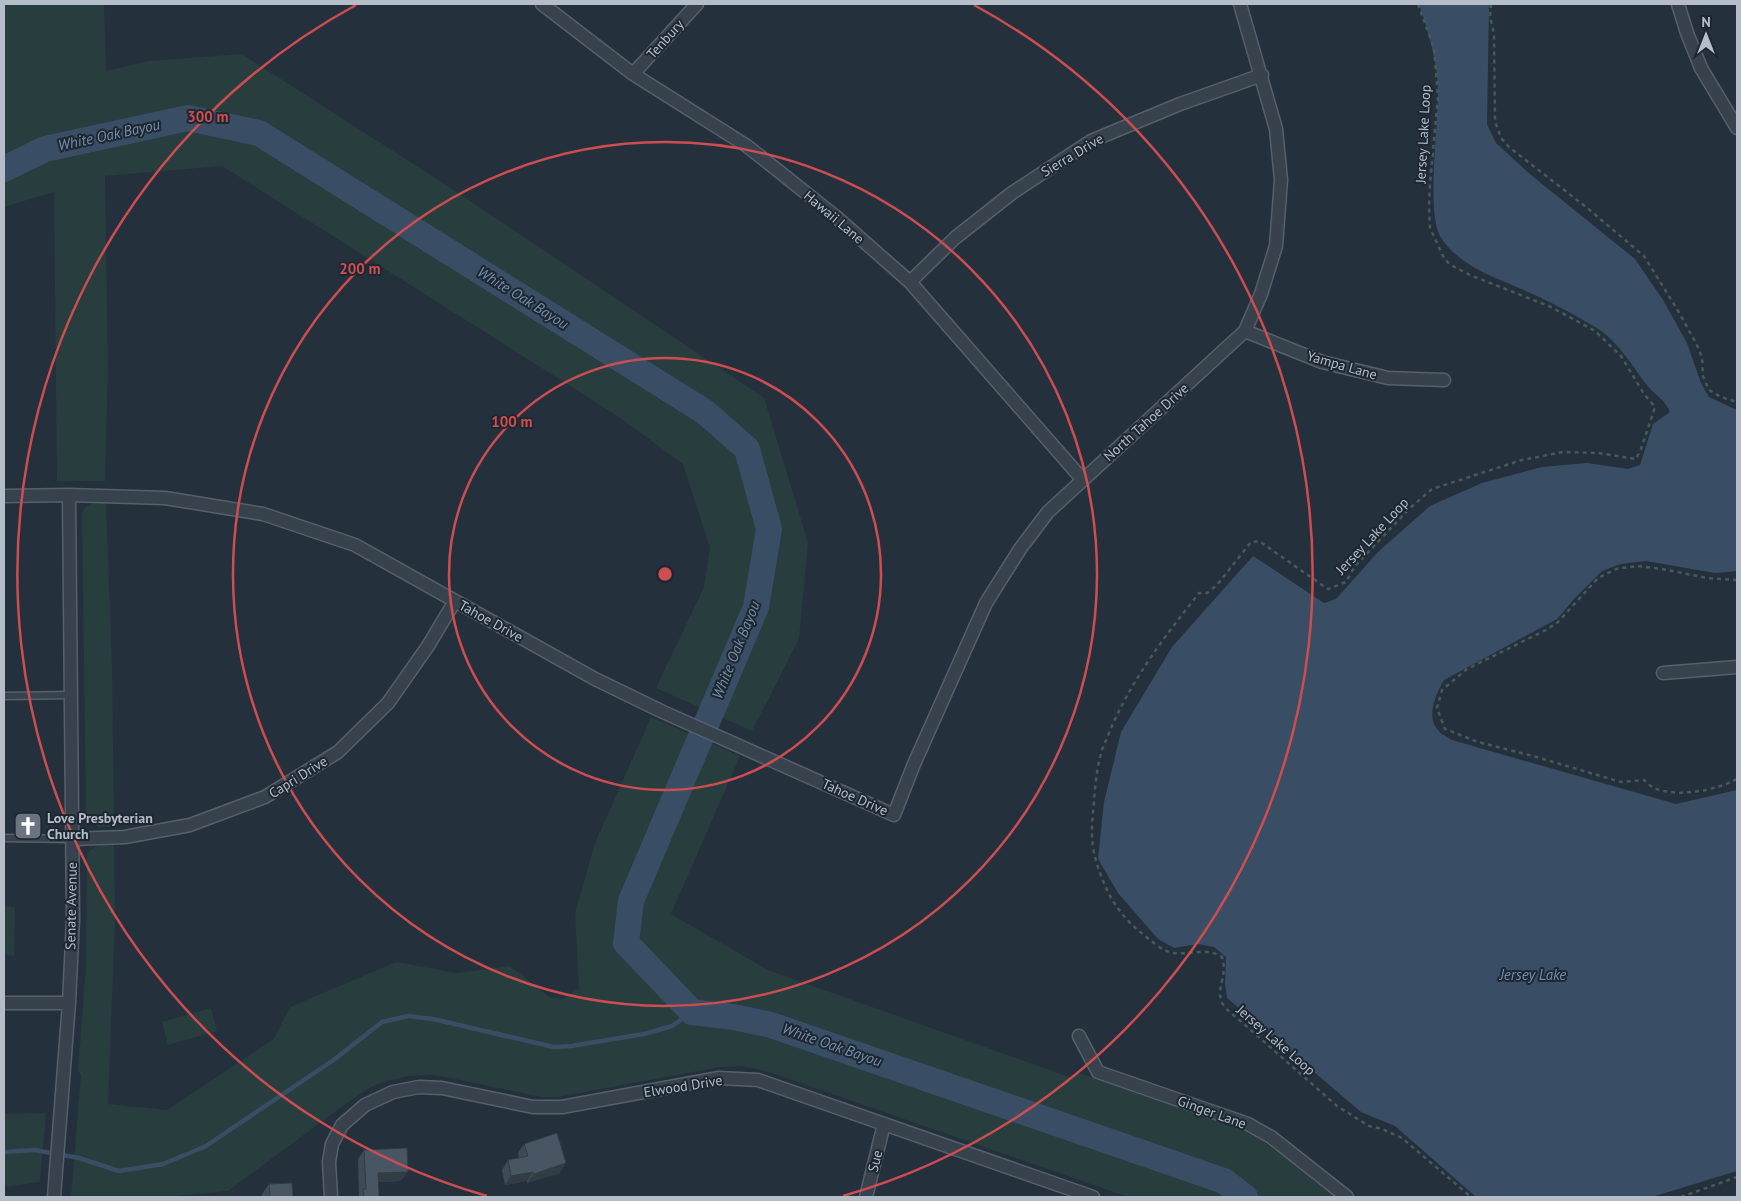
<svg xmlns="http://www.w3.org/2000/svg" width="1741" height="1201" font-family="'PT Sans',sans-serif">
  <rect width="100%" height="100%" fill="#25303d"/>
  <path fill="#273d3e" d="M4 4H104L106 71 148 61 242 54 457 192 764 398 808 542 799 639 752 731 656 688 704 587 710 548 683 464 619 417 222 166 105 176 108 366 105 481H57L54 192 4 207Z
    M92 503H106L112 664 114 826 99 827 87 821 86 812 82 514 84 508Z
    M651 717 740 756 671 914 768 970 1072 1078 1076 1072 1237 1127C1273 1144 1304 1173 1335 1197H1128L766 1071 741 1066 720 1067 558 1097H541L450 1078 430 1075 409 1076 387 1081 371 1087 340 1108 228 1191 163 1197H71L81 1075 78 1071 86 966 87 854C96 844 101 845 114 845L115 919 108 1104 167 1110 274 1039 290 1007 396 962 457 973 510 966 549 997 563 999 579 988 575 913 595 843Z
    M4 906 15 907 14 956 4 955Z
    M211 1008 217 1031 168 1045 162 1022Z
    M46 1113 40 1182 4 1187V1114Z"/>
  <path fill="#394d64" d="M1419 4H1489L1487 124 1496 143 1531 175 1635 259 1663 300 1687 343 1701 383 1709 397 1737 410V571L1715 573 1646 561 1621 564 1602 571 1575 598 1557 619 1444 680C1436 694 1425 717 1439 731 1442 735 1448 737 1452 740L1676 804 1737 790V1171L1652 1197H1476L1395 1126 1361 1112 1227 998 1225 984 1226 957 1214 947 1198 944 1174 948 1158 939 1118 893 1098 859 1104 802 1121 732 1172 647 1253 556 1324 603 1336 599 1378 552 1430 506 1482 483 1542 467 1587 463 1628 469 1640 465 1653 424 1670 412C1665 399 1653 394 1646 384 1631 364 1617 340 1595 327 1574 314 1550 302 1528 292 1496 277 1460 268 1440 236 1426 211 1439 121 1438 89 1437 60 1428 31 1419 4Z"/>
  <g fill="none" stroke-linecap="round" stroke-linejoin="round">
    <path stroke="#394d64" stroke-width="4.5" d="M4 1152 35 1150 79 1158 119 1171 163 1164 206 1146 335 1059 382 1022 408 1016 433 1019 554 1047 571 1046 644 1034 672 1026 692 1012"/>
    <path stroke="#394d64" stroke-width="26" d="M4 169 45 149 188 118 259 133 705 412 747 449 769 529 756 607 631 901 626 943 692 1012 734 1017 771 1025 1224 1181 1245 1197"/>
    <defs>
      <path id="lane" d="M4 696 71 695
        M4 838 72 839"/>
      <path id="street" d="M542 4 633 74 747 146 835 216 910 282 1083 480
        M1678 4 1687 33 1701 68 1737 128
        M633 74 697 4
        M910 282 955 238 1012 193 1091 141 1180 104 1262 75
        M1245 331 1322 362 1388 378 1444 380
        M4 496 69 495 165 498 263 514 355 545 595 679 663 712 894 815 914 764 986 603 1020 549 1048 512 1245 331 1261 294 1276 246 1281 180 1276 129 1240 4
        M1663 673 1737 667
        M72 839 125 837 190 825 265 797 338 752 388 703 428 646 455 601
        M4 1003H69
        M1079 1036 1098 1072 1248 1124 1271 1137 1347 1197
        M54 1197 69 1003 73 919 69 495
        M331 1197 329 1162 332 1144 342 1125 365 1105 393 1092 419 1087 442 1088 533 1107H562L719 1078 758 1080 1093 1197
        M866 1197 884 1124"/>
    </defs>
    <use href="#lane" stroke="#56606b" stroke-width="9"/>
    <use href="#street" stroke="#56606b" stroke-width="15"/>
    <path stroke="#455a5b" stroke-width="2.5" stroke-dasharray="4 4" stroke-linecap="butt" d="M1418 4 1434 48 1438 97 1430 184 1429 206 1430 228 1443 256 1449 264 1470 275 1551 307 1595 331 1621 356 1644 394 1655 407 1641 449 1636 459 1598 453 1563 452 1522 460 1432 489 1410 508 1355 566 1346 582 1328 589 1259 541 1251 542 1217 585 1207 593H1199C1166 635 1134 676 1112 726 1109 734 1105 742 1102 750 1097 767 1095 785 1094 802 1091 830 1090 846 1100 873 1108 896 1120 915 1139 931 1148 938 1162 952 1174 953 1191 955 1207 947 1222 957 1230 984 1205 995 1236 1017L1337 1106 1369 1126 1382 1129 1402 1138 1471 1197
      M1491 4 1490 17 1494 34 1495 121 1501 138 1509 147 1586 207 1644 256 1677 309 1696 343 1702 357 1703 376 1709 390 1721 397 1737 402
      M1737 580 1707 578 1662 569 1637 566 1616 569 1598 578 1558 622 1546 630 1467 669 1442 690 1437 708 1445 729 1478 742 1533 756 1621 782 1644 780 1653 788 1663 791 1678 793 1702 791 1724 785 1737 779
      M1681 1197 1737 1177"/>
    <use href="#lane" stroke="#38424d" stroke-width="6"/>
    <use href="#street" stroke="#38424d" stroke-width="12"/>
  </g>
  <path fill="#3e4a55" d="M524 1144 560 1173 527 1183V1181L505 1185 502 1170 508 1160 519 1158 518 1153Z
    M364 1150 401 1181 379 1182V1197H358L359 1195 358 1159Z
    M269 1184 293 1197H262V1194Z"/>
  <path fill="#323c45" d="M566 1163 560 1173 527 1183 534 1174Z
    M408 1172 401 1181 372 1182 378 1173Z
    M533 1172 527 1181 505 1185 511 1176Z"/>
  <path fill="#485663" stroke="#323c45" d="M557 1133 566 1163 534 1174 533 1172 511 1176 508 1160 528 1156 524 1144Z
    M407 1148 408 1172 378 1173 379 1197H364L363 1189H366L364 1150Z
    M292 1183 293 1197H270L269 1184Z"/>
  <g fill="none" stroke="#ce4d50" stroke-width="2.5">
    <circle cx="665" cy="574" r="216"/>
    <circle cx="665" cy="574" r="432"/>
    <path d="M487 1196A647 647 0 0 1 356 5M974 5A647 647 0 0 1 843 1196"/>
  </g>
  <defs>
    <symbol id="church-square" viewBox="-11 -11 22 22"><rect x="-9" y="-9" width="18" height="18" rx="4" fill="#6b7280" stroke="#1d2732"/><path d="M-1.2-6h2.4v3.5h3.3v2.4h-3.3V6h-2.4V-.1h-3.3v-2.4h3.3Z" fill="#fff"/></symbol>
  </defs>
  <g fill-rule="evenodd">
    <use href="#church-square" x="12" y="810" width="32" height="32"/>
  </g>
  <g text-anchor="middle" stroke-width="4" stroke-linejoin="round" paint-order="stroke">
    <g font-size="14" fill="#b4bdc8" stroke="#1d2732">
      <text transform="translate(665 39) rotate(-48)" y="5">Tenbury</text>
      <text transform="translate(1423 134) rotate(-87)" y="5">Jersey Lake Loop</text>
      <text transform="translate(1072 155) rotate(-31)" y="5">Sierra Drive</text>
      <text transform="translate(834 217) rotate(40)" y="5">Hawaii Lane</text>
      <text transform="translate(1342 365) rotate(16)" y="5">Yampa Lane</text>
      <text transform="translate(1146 422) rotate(-42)" y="5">North Tahoe Drive</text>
      <text transform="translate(1372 536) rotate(-47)" y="5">Jersey Lake Loop</text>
      <text transform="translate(491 621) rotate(29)" y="5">Tahoe Drive</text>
      <text transform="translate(298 777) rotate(-32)" y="5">Capri Drive</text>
      <text transform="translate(855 797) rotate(24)" y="5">Tahoe Drive</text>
      <text transform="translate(71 906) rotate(-89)" y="5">Senate Avenue</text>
      <text transform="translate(1276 1040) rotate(41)" y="5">Jersey Lake Loop</text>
      <text transform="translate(683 1086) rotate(-9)" y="5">Elwood Drive</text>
      <text transform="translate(1212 1112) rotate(20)" y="5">Ginger Lane</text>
      <text transform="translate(875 1161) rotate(-76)" y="5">Sue</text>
    </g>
    <g font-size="14" font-weight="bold" fill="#b4bdc8" stroke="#1d2732" text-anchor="start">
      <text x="47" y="823">Love Presbyterian<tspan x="47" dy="16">Church</tspan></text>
    </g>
    <g font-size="15" font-style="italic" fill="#758faa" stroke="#1d2732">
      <text transform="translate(109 135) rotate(-12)" y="5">White Oak Bayou</text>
      <text transform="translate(523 298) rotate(32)" y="5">White Oak Bayou</text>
      <text transform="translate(736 650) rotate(-68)" y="5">White Oak Bayou</text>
      <text x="1533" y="980">Jersey Lake</text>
      <text transform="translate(832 1045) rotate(19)" y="5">White Oak Bayou</text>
    </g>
  </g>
  <circle cx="665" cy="574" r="8" fill="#ce4d50" stroke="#1d2732" stroke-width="2.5"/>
  <g font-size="15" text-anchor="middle" font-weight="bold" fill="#ce4d50" stroke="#1d2732" stroke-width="4" stroke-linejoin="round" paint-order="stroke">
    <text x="208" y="122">300 m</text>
    <text x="360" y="274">200 m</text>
    <text x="512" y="427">100 m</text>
  </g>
  <rect width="1741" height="1201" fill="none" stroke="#b4bdc8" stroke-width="10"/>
  <g transform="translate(1706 35)" stroke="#1d2732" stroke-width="4" paint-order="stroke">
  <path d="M0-4L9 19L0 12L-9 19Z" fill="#b4bdc8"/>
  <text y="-8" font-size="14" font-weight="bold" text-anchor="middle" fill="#b4bdc8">N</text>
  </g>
</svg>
